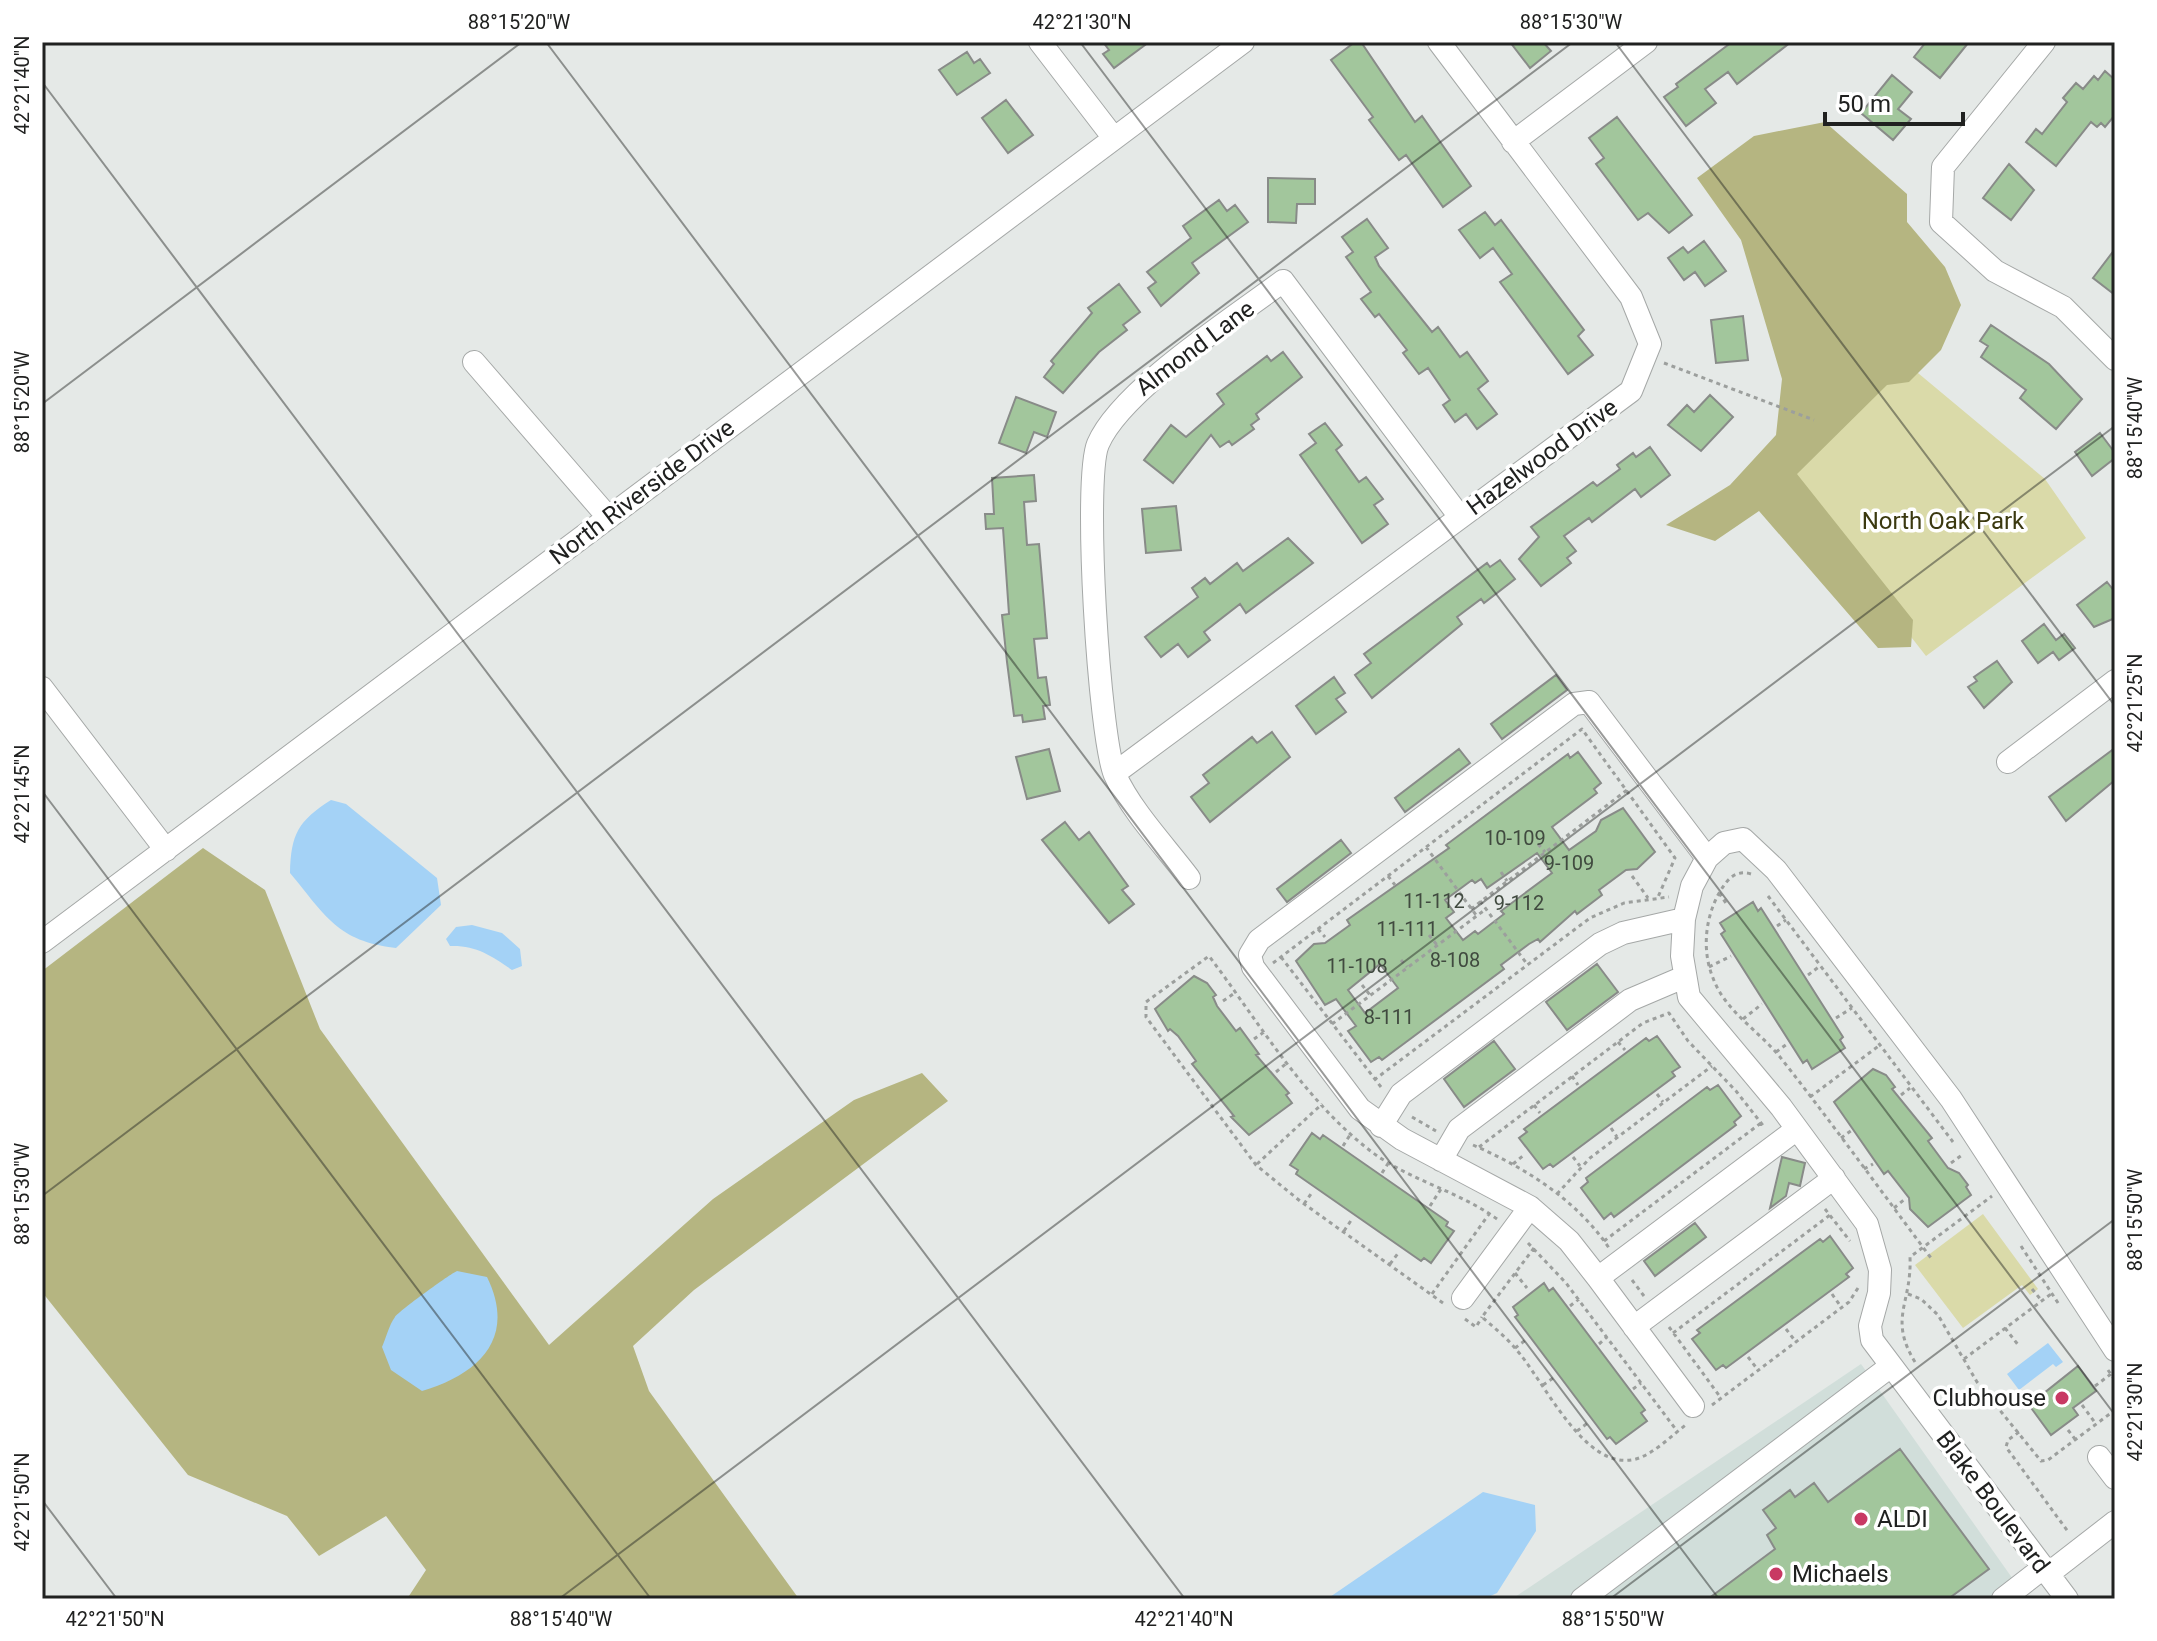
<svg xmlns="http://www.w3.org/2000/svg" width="2157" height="1641" font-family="Roboto,sans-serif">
  <rect width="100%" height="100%" fill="#e5e9e7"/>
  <path fill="#d1deda" d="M1861 1364 2027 1599H1512Z"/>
  <path fill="#dadaa9" d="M1900 358 2045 479 2086 538 1926 656 1768 454Z
    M1983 1214 2038 1289 2030 1295 2022 1285 1963 1328 1915 1265Z"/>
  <path fill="#b5b581" d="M1825 122 1907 194V222L1945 267 1961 305 1941 350 1909 382 1887 385 1797 474 1913 620 1911 647 1878 648 1759 511 1715 541 1666 525 1730 485 1776 435 1782 379 1741 240 1697 178 1754 136Z
    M203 848 265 890 320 1029 549 1345 713 1199 854 1100 922 1073 948 1101 694 1290 633 1346 649 1391 799 1599H407L426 1570 386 1516 319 1556 287 1516 188 1475 42 1292V971Z"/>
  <path fill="#a4d2f6" d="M331 800 346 804 437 878 441 905 396 948C337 941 326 916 290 873 291 834 298 821 331 800Z
    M472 925 502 933 520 949 522 966 512 970C492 956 476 945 450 946L446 939 456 927Z
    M457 1271 487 1277C517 1338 479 1374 422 1391L391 1370 382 1347C386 1338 389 1325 395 1317 399 1311 450 1274 457 1271Z
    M2048 1343 2063 1362 2056 1367 2053 1364 2019 1390 2007 1374Z
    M1483 1492 1535 1505 1536 1531 1497 1593 1484 1599H1327Z"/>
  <path fill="#a2c69c" stroke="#888b88" stroke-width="2" fill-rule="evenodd" d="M1103 42H1149L1114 68 1103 54 1109 50Z
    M1355 42H1361L1415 122 1422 116 1471 186 1443 207 1406 155 1399 160 1369 120 1373 117 1331 60Z
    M1510 42H1543L1551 51 1530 68Z
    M1732 42H1791L1737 84 1728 72 1705 89 1716 103 1686 126 1664 97 1678 87 1676 84Z
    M1926 42H1969L1940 78 1914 57Z
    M967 52 974 63 980 59 990 73 957 95 939 70Z
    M2105 71 2115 80V115L2105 127 2101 123 2097 127 2091 122 2056 166 2026 142 2036 129 2042 134 2067 102 2063 98 2076 83 2083 89 2094 76 2098 80Z
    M1892 75 1912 92 1898 109 1911 119 1893 140 1861 113Z
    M1006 100 1033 135 1008 153 982 118Z
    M1617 117 1692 215 1669 233 1648 213 1638 220 1596 164 1604 158 1589 138Z
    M2009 164 2034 190 2011 220 1983 198Z
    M1268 178 1315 179V204H1297L1296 223 1268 222Z
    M1219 200 1227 211 1235 205 1248 222 1192 263 1199 273 1161 306 1148 288 1156 282 1147 272 1191 238 1183 226Z
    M1485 212 1495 225 1501 220 1584 330 1578 336 1593 355 1568 374 1500 282 1512 274 1493 248 1480 258 1459 230Z
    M1367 219 1388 248 1375 257 1379 266 1432 332 1438 327 1460 357 1467 352 1488 381 1478 389 1497 414 1477 429 1466 414 1455 422 1443 405 1450 400 1428 368 1419 374 1403 353 1407 350 1379 314 1375 317 1361 299 1371 292 1346 257 1353 252 1342 237Z
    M1704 241 1726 271 1705 286 1695 272 1684 280 1668 258 1683 247 1688 253Z
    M2115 249V295L2093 278Z
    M1119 284 1140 312 1123 325 1127 330 1099 352 1063 393 1044 377 1054 364 1051 361 1092 313 1088 308Z
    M1743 316 1748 360 1716 363 1711 320Z
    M1991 325 2049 364 2082 399 2056 429 2020 398 2026 390 1981 357 1988 346 1980 341Z
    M1283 352 1302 377 1256 414 1259 419 1251 425 1254 429 1232 445 1229 441 1220 447 1211 435 1173 483 1144 460 1171 425 1186 437 1224 404 1217 394 1267 356 1271 361Z
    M1710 395 1733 417 1701 451 1668 425 1687 405 1694 412Z
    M1016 397 1056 412 1047 437 1034 432 1026 453 999 443Z
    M1325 423 1342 445 1336 450 1359 482 1366 477 1383 499 1374 505 1388 524 1362 543 1300 455 1316 443 1309 434Z
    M2100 433 2115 453V458L2092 476 2075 452Z
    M1650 447 1670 475 1641 497 1635 489 1592 522 1589 518 1564 536 1576 551 1567 558 1571 563 1541 586 1519 559 1539 537 1531 527 1593 482 1597 486 1620 469 1617 465 1633 453 1636 457Z
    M1034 475 1036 501 1024 502 1027 545 1039 544 1047 638 1034 639 1038 678 1046 677 1050 705 1043 706 1045 719 1023 722 1022 715 1014 716 1007 662 1002 615 1009 614 1003 528 986 529 985 514H994L992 478Z
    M1176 506 1181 550 1146 553 1142 509Z
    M1288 538 1313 563 1246 613 1240 604 1204 632 1210 640 1188 657 1178 644 1161 657 1145 637 1198 597 1192 588 1205 578 1210 584 1237 563 1243 571Z
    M1500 560 1515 579 1484 603 1481 599 1457 617 1462 624 1372 698 1355 675 1371 663 1364 654 1487 563 1490 567Z
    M2107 582 2115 592V618L2094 627 2077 605Z
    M2044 624 2056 640 2064 634 2075 648 2059 660 2053 652 2038 663 2022 641Z
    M1997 661 2012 682 1984 708 1968 687 1977 681 1974 677Z
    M1556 675 1567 690 1502 739 1491 724Z
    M1334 677 1345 693 1336 699 1346 712 1316 734 1296 706Z
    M1272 732 1290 757 1210 822 1191 797 1209 783 1203 775 1252 737 1257 743Z
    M2115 748V780L2066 821 2049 797Z
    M1049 749 1060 791 1027 799 1016 757Z
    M1459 749 1470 763 1405 812 1395 798Z
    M1578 752 1601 783 1594 789 1597 793 1552 827 1569 850 1596 831 1601 820 1623 808 1655 852 1637 869 1626 870 1599 890 1602 895 1577 914 1575 911 1540 942 1538 939 1529 944 1501 965 1504 969 1382 1060 1379 1057 1371 1062 1348 1031 1356 1026 1353 1022 1336 999 1325 1005 1296 961 1314 944 1325 943 1350 925 1347 920 1449 848 1446 845 1568 754 1570 758ZM1537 853 1552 873 1501 911 1504 914 1478 934 1475 931 1463 940 1446 918 1454 912 1445 900 1472 880 1475 883 1481 879 1487 888ZM1380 964 1398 988 1365 1013 1348 990Z
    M1065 822 1079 840 1089 832 1128 886 1122 890 1134 904 1109 923 1042 840Z
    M1341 840 1351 853 1287 902 1277 889Z
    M1753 902 1758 911 1761 908 1843 1037 1840 1040 1845 1048 1812 1069 1807 1060 1803 1063 1721 934 1725 931 1720 923Z
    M1597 964 1618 992 1567 1030 1546 1002Z
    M1194 976 1207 983 1216 995 1213 997 1217 1006 1236 1031 1240 1028 1259 1054 1256 1055 1289 1093 1286 1095 1292 1103 1249 1135 1231 1117 1234 1116 1192 1064 1196 1061 1178 1036 1170 1029 1168 1031 1155 1009Z
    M1657 1036 1680 1067 1672 1072 1675 1076 1553 1167 1550 1164 1543 1169 1519 1138 1527 1132 1524 1129 1646 1038 1649 1041Z
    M1494 1041 1515 1069 1464 1107 1444 1079Z
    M1873 1069 1886 1075 1895 1087 1892 1089 1932 1138 1928 1141 1948 1168 1959 1173 1968 1185 1966 1187 1971 1195 1928 1227 1910 1209 1909 1198 1888 1171 1884 1174 1834 1102Z
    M1718 1085 1741 1116 1734 1122 1736 1125 1614 1217 1611 1213 1604 1219 1581 1188 1588 1182 1586 1178 1707 1087 1710 1090Z
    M1312 1133 1320 1139 1323 1135 1448 1222 1446 1226 1454 1231 1431 1263 1424 1258 1421 1261 1296 1174 1298 1170 1290 1165Z
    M1782 1157 1805 1163 1800 1186 1789 1183 1786 1196 1770 1208Z
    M1695 1223 1706 1237 1655 1276 1644 1261Z
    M1830 1236 1853 1268 1846 1274 1849 1277 1726 1368 1723 1365 1716 1370 1692 1339 1700 1333 1697 1330 1820 1239 1823 1242Z
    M1544 1283 1549 1291 1553 1288 1645 1410 1641 1413 1647 1421 1616 1444 1610 1437 1607 1439 1515 1317 1518 1315 1513 1307Z
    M2078 1366 2096 1391 2073 1408 2078 1415 2051 1435 2029 1405Z
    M1900 1449 1989 1569 1948 1599H1708L1775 1549 1767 1535 1776 1528 1763 1510 1790 1490 1795 1497 1814 1483 1828 1502Z"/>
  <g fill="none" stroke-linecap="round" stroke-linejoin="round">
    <defs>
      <path id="minor" d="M1040 42 1113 137
        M2044 42 1943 167 1941 222 1995 271 2063 307 2115 359
        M1513 142 1646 42
        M474 362 608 517
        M42 688 166 850
        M2008 762 2115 681
        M1115 773 1631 391 1650 344 1631 297 1439 42
        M1707 858 1692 886 1684 919 1682 956 1689 997 1781 1107 1867 1224 1880 1270 1879 1293 1870 1326 1872 1340 2067 1599
        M1189 878C1165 846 1132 812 1115 775 1099 737 1083 480 1098 444 1121 390 1234 318 1283 281L1460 517
        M42 942 1243 42
        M1381 1126 1401 1094 1600 944 1623 933 1684 919
        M1797 1129 1598 1278 1569 1241 1530 1207 1402 1139 1360 1109 1253 967 1250 955 1259 940 1574 704 1589 702 1707 858 1724 843 1743 839 1776 870 1951 1099 2115 1350
        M1441 1160 1459 1129 1630 1000 1684 977
        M1598 1278 1693 1406
        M1463 1298 1530 1207
        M1634 1327 1834 1178
        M2099 1457 2115 1478
        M2048 1574 2115 1522
        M1582 1599 1891 1366
        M2003 1599 2043 1568"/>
    </defs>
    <use href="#minor" stroke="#a5a8a7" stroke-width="24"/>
    <path stroke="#9c9f9d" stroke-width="3" stroke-dasharray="4 4" stroke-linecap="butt" d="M1664 363 1814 420
      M1538 844 1545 852
      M1426 847 1476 915
      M1501 872 1507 881
      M1751 874C1734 869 1726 881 1718 895 1705 920 1702 951 1713 978 1725 1011 1758 1030 1780 1057 1832 1123 1881 1191 1931 1258
      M1388 876 1395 885
      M1632 876 1648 898
      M1719 893 1728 906
      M1768 896 1953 1142
      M1480 901 1527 964
      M1471 909 1627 790
      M1777 926 1786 920
      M1318 929 1325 937
      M1429 935 1437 945
      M1281 957 1381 1087
      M1401 960 1407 967
      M1273 963 1582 729 1675 858 1658 897
      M1709 967 1731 956
      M1808 975 1820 966
      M1362 985 1370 995
      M1223 1001 1236 992
      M1836 1018 1852 1008
      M1743 1019 1762 1004
      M1332 1024 1486 909
      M1254 1039 1264 1032
      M1618 1042 1625 1050
      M1776 1052 1787 1044
      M1276 1072 1288 1062
      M1572 1076 1578 1085
      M1374 1080 1590 918 1624 903 1669 897
      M1657 1094 1663 1102
      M1901 1095 1910 1088
      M1810 1097 1880 1045
      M1534 1105 1540 1113
      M1412 1117 1436 1131
      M1611 1128 1617 1137
      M1841 1138 1852 1130
      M1473 1145C1524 1167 1577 1200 1609 1248
      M1343 1146 1350 1135
      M1479 1147 1643 1023 1669 1013 1688 1041 1736 1091 1765 1128
      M1573 1157 1580 1166
      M1951 1163 1962 1155
      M1257 1164 1322 1104
      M1513 1164 1524 1155
      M1864 1169 1873 1164
      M1382 1173 1389 1162
      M1557 1194 1590 1158 1712 1066
      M1304 1204 1313 1191
      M1430 1206 1441 1189
      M1894 1208 1905 1199
      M1825 1209 1850 1241
      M1344 1231 1352 1219
      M1604 1241 1761 1123
      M1528 1243 1566 1283 1677 1431
      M2021 1246 2060 1306
      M1534 1248 1482 1317C1493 1327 1505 1336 1514 1347 1544 1379 1584 1473 1636 1459 1654 1454 1672 1435 1687 1424
      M1390 1264 1399 1252
      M1515 1273 1527 1288
      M1632 1280 1644 1296
      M2032 1289 2042 1301
      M1432 1294 1489 1214
      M1832 1294 1842 1308
      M1908 1294 1921 1299 1938 1315 1977 1382 2041 1461 2048 1460 2115 1410
      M1443 1303 1300 1201 1256 1165 1146 1017V1002L1209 956C1258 1021 1303 1098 1368 1149 1407 1180 1457 1190 1497 1219
      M1570 1306 1579 1299
      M1465 1319 1476 1327 1482 1317
      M1669 1327 1721 1398
      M2005 1328 2019 1346
      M1786 1329 1796 1342
      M1673 1333 1830 1215
      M1599 1344 1607 1337
      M1515 1348 1527 1339
      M1748 1357 1758 1370
      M1964 1359 2051 1294
      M1915 1362C1888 1318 1912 1304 1910 1257L1992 1196
      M2108 1370 2115 1380
      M1543 1385 1556 1376
      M2095 1386 2111 1374
      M1633 1389 1641 1383
      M1712 1405 1849 1302 1858 1288
      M2082 1405 2096 1424
      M2068 1430 2075 1439
      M1577 1431 1589 1422
      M2019 1432 2008 1440 2006 1447 2069 1533"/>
    <use href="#minor" stroke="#fff" stroke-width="22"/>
  </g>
  <path fill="none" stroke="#202120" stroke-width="2" stroke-opacity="0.45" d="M546 42 1719 1599M1080 42 2115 1415M1615 42 2115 706M42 82 1185 1599M42 404 522 42M42 791 651 1599M42 1196 1573 42M42 1500 117 1599M559 1599 2115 426M1610 1599 2115 1219"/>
  <g fill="#c83963" stroke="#fff" stroke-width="3">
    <circle cx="2062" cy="1398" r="8"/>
    <circle cx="1861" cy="1519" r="8"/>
    <circle cx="1776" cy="1574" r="8"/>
  </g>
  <g text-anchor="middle" stroke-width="7" stroke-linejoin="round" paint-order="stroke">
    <g font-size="20" fill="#404a3f">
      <text x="1515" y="845">10-109</text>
      <text x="1569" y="870">9-109</text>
      <text x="1434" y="908">11-112</text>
      <text x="1519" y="910">9-112</text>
      <text x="1407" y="936">11-111</text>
      <text x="1455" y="967">8-108</text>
      <text x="1357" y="973">11-108</text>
      <text x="1389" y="1024">8-111</text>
    </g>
    <g font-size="24" fill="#202120" stroke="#fff">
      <text transform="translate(1195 348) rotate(-37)" y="8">Almond Lane</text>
      <text transform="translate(1542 457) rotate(-36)" y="8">Hazelwood Drive</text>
      <text transform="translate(642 492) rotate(-37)" y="8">North Riverside Drive</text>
      <text transform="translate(1993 1502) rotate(53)" y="8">Blake Boulevard</text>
    </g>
    <g font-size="24" fill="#3b3910" stroke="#fff">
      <text x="1943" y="529">North Oak Park</text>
    </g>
    <g font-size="24" fill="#202120" stroke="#fff" text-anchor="start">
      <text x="2046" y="1406" text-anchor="end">Clubhouse</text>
      <text x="1877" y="1527">ALDI</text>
      <text x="1792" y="1582">Michaels</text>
    </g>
  </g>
  <rect width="2157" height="1641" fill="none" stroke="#ffffff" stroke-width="88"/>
  <path d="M1825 112v12h138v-12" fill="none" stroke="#202120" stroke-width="4"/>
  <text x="1837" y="112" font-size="24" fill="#202120" stroke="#ffffff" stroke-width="6" paint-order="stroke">50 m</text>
  <rect x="44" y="44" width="2069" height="1553" fill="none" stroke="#202120" stroke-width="3"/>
  <g font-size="20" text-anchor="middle" fill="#202120">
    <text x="519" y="29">88°15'20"W</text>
    <text x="1082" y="29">42°21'30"N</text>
    <text x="1571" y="29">88°15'30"W</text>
    <text transform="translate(22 85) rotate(-90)" y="7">42°21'40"N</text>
    <text transform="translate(22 402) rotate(-90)" y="7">88°15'20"W</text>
    <text transform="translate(2135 428) rotate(-90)" y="7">88°15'40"W</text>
    <text transform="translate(2135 703) rotate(-90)" y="7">42°21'25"N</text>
    <text transform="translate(22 794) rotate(-90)" y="7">42°21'45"N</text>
    <text transform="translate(22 1194) rotate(-90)" y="7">88°15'30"W</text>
    <text transform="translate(2135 1220) rotate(-90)" y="7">88°15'50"W</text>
    <text transform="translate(2135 1412) rotate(-90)" y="7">42°21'30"N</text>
    <text transform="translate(22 1502) rotate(-90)" y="7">42°21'50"N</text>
    <text x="115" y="1626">42°21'50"N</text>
    <text x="561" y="1626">88°15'40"W</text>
    <text x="1184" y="1626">42°21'40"N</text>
    <text x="1613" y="1626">88°15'50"W</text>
  </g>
</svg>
